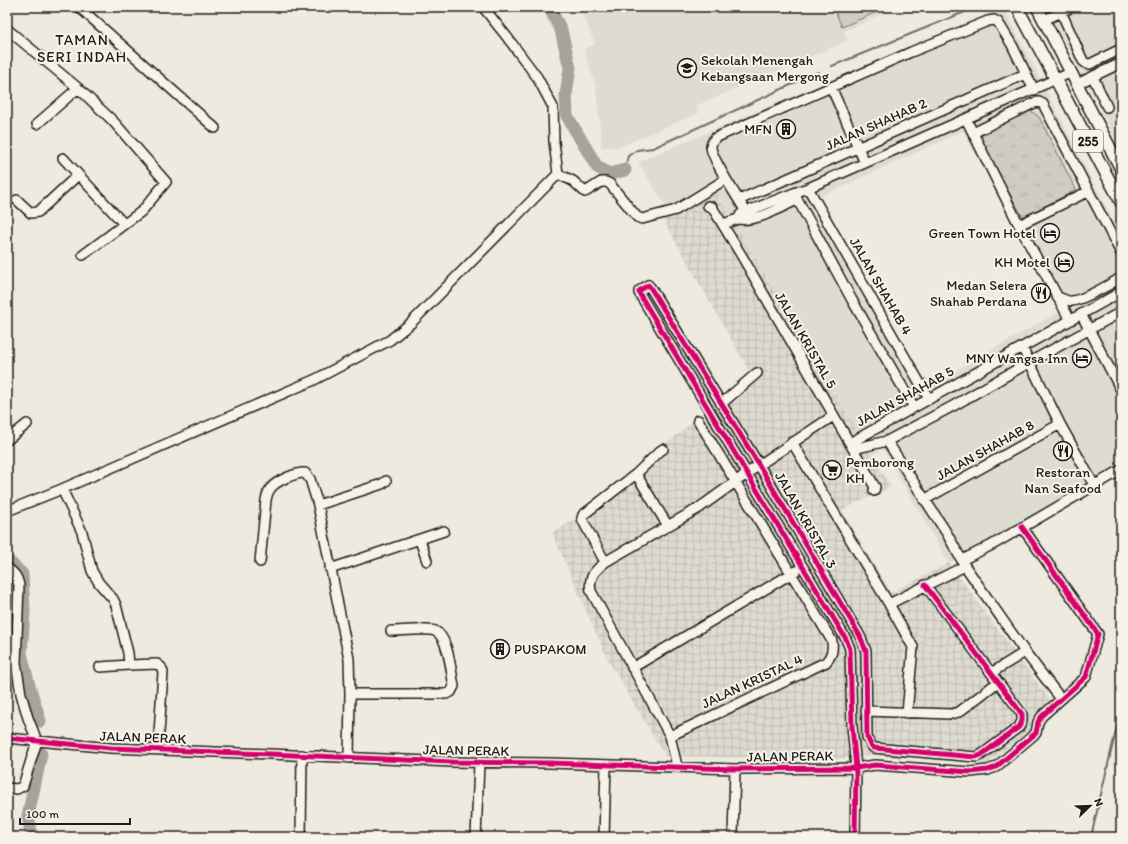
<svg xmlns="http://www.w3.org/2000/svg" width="1128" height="844" font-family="Itim,sans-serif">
  <defs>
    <pattern id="industrial-grid" width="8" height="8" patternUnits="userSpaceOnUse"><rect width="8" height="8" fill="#dedbd1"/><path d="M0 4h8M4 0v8" fill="none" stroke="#bebbb3"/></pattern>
    <pattern id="grass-tufts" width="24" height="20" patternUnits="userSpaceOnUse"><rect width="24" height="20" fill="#cfccc3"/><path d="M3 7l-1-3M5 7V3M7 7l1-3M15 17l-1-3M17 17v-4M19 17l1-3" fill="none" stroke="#b1afa7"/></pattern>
  </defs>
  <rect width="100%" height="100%" fill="#eeeae0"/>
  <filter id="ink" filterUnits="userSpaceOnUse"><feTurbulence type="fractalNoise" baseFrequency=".025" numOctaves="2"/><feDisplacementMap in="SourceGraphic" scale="8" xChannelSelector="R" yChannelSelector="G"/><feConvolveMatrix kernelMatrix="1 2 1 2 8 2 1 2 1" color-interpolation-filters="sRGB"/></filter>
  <g filter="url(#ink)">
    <path fill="#dedbd1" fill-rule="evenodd" d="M580 7H898L844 31 847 41 696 106 699 113 619 147H602L596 87 584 49 595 44Z
      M1003 7 1121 236V467L949 563 883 449 872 455 715 190 672 216 638 162ZM963 131 1064 309 937 381 920 376 818 198Z
      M1046 7H1121V149L1083 76Z"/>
    <path fill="url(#industrial-grid)" d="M715 190 891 487 842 510 891 593 949 563 1050 700 1033 716 1031 729 987 764 871 755 838 759 665 756 608 660 552 533 572 521 751 374 664 221Z"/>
    <path fill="url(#grass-tufts)" stroke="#767470" d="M1029 110 1039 117 1076 190 1023 217 980 142 984 132Z"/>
    <path fill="#cfccc3" stroke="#767470" d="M833 7H888L842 27Z"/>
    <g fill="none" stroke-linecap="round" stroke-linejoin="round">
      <path stroke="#6f6d69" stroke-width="2" d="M832 66 977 7
        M625 170 628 156 637 150 653 148 819 72
        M1091 837 1121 709"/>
      <path stroke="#a6a39d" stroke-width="13" d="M549 7 561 30 570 68 566 95 567 116 597 167 610 174 625 170
        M7 560 22 574 24 611 21 654 30 689 40 721
        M32 837 28 816 41 754"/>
      <defs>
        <path id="minor" d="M79 7 215 128
          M483 7 507 37 537 77 553 107 554 142 558 174
          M1059 7 1083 61 1087 64H1090L1121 49
          M1044 20 1072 7
          M7 29 78 88 113 121 166 182 142 211 83 255
          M1093 77 1107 107
          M1077 84 1121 63
          M831 87 865 163
          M966 119 1019 225 1070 320
          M37 124 78 88
          M973 133 1034 103 1039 102 1043 104 1121 253
          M63 158 124 224
          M558 174 573 181 585 192 587 191 601 182H606L610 184 637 217 642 219 676 210 726 179
          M808 188 929 399
          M794 193 852 300 914 407
          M17 200 31 213 38 212 78 175
          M739 200 1025 74
          M708 206 712 207 743 258 875 487 874 491
          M746 212C740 201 710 157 711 146 711 143 713 141 715 138L911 52 988 21 994 20 998 22 1012 45 1034 90
          M738 219C758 222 779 208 797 200
          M723 224 738 219 741 214 794 193 808 188 1070 73
          M1019 225 1089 191
          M1057 297C1062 298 1067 302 1072 301 1084 300 1110 284 1121 278
          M1081 314 1121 390
          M1022 347 1060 424 1094 485
          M721 404 757 373
          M7 440 27 424
          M887 441 946 532 965 566 1025 652 1061 699
          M792 442 889 604 913 647 907 713
          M850 443 1121 292
          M853 449 887 441 953 406 1030 362 1121 312
          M636 474 668 526
          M62 489 82 532 92 571 99 583 113 599 116 605 128 653 129 665 157 664 161 667 163 672 158 749
          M924 500 1060 424
          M318 505 382 484 386 481
          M7 511 62 489 314 380 390 340 411 323 558 174
          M420 540 427 561
          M962 560 992 545 1121 470
          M260 562 266 500C267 495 268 491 271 488 276 481 297 472 305 473L310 479 318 505 349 659 350 694 349 758
          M605 562 583 521 582 518 583 515 636 474 660 451 663 449
          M7 568C14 573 17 576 19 585L16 663 21 694 28 718 37 741 23 786 17 789 7 788
          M330 569 444 531
          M889 604 965 566
          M100 667 129 665
          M632 668 796 571
          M991 673 1025 652
          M350 694H446L451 692 454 686C451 673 449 637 435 631 428 628 401 631 391 631
          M866 711 951 714 959 712 998 682
          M670 736 826 662C832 655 833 651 832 641L698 420
          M7 738 111 748 270 754 452 762 550 763 735 769 856 768 875 765 970 772 988 770 996 767 1036 733 1038 722 1042 716 1086 677 1098 634 1022 527
          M677 766 670 736 591 591C588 577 595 571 605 562L699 508 759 465 833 416
          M301 837 302 755
          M476 837 479 763
          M604 837 606 765
          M733 837 735 769
          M855 837 856 768 852 726 850 649 846 639 639 293V291L648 285 650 287 759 465 860 636 866 651 867 737 871 745 874 748 976 757 981 755 1019 727 1022 721V714L925 585"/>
        <path id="major" d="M1017 7 1121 202
          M1037 7 1121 169"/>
      </defs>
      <use href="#minor" stroke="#1c1c1c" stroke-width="12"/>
      <use href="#major" stroke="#1c1c1c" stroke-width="14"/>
      <use href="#minor" stroke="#f7f3e8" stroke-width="9"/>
      <use href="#major" stroke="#f7f3e8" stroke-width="11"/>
      <defs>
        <path id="cycleway" d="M7 738 111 748 270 754 452 762 550 763 735 769 856 768 875 765 970 772 988 770 996 767 1036 733 1038 722 1042 716 1086 677 1098 634 1022 527
          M855 837 856 768 852 726 850 649 846 639 639 293V291L648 285 650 287 759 465 860 636 866 651 867 737 871 745 874 748 976 757 981 755 1019 727 1022 721V714L925 585"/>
      </defs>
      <use href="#cycleway" stroke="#f7f3e8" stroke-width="8"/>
      <use href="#cycleway" stroke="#d6006c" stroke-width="5"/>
    </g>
  </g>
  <defs>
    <symbol id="school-ring" viewBox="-11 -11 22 22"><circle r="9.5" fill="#f7f3e8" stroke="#1c1c1c" stroke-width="1.5"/><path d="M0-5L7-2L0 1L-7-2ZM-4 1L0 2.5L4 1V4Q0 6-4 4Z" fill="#1c1c1c"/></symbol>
    <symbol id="building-ring" viewBox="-11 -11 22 22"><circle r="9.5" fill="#f7f3e8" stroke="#1c1c1c" stroke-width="1.5"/><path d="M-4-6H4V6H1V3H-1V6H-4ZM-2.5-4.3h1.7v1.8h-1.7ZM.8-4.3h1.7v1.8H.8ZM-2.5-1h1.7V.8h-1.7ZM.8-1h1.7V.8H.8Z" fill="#1c1c1c"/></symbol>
    <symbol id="hotel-ring" viewBox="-11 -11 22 22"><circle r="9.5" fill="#f7f3e8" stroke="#1c1c1c" stroke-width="1.5"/><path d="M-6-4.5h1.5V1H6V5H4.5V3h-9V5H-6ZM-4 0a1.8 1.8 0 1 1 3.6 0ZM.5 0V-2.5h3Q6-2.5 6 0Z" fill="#1c1c1c"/></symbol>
    <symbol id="restaurant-ring" viewBox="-11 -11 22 22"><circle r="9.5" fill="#f7f3e8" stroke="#1c1c1c" stroke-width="1.5"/><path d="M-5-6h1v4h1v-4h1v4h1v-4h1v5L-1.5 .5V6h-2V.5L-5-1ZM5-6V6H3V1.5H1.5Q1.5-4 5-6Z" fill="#1c1c1c"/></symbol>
    <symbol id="supermarket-ring" viewBox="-11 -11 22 22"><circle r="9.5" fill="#f7f3e8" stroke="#1c1c1c" stroke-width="1.5"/><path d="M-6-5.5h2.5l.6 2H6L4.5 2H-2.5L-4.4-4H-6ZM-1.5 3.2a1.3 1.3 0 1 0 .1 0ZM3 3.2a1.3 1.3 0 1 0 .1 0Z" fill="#1c1c1c"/></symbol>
  </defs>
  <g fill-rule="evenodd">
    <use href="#school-ring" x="676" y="57" width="22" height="22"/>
    <use href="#building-ring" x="775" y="118" width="22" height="22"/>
    <use href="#hotel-ring" x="1039" y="222" width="22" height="22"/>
    <use href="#hotel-ring" x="1053" y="251" width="22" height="22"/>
    <use href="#restaurant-ring" x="1030" y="282" width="22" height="22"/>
    <use href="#hotel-ring" x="1071" y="347" width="22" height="22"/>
    <use href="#restaurant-ring" x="1052" y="440" width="22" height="22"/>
    <use href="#supermarket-ring" x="821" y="459" width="22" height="22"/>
    <use href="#building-ring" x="489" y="638" width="22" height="22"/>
  </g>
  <g text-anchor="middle" stroke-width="4" stroke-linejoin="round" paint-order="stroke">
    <rect fill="#f7f3e8" stroke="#5e5c59" stroke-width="1" x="1073" y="130" width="30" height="22" rx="3"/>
    <g font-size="13" font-weight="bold" fill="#1c1c1c">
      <text x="1088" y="146">255</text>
    </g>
    <g font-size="14" fill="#1c1c1c" stroke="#f7f3e8" text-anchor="end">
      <text x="701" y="65" text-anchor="start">Sekolah Menengah<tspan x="701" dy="16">Kebangsaan Mergong</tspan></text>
      <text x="772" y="134">MFN</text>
      <text x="1036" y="238">Green Town Hotel</text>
      <text x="1050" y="267">KH Motel</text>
      <text x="1027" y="290">Medan Selera<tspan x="1027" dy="16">Shahab Perdana</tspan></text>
      <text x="1068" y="363">MNY Wangsa Inn</text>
      <text x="846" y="467" text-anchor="start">Pemborong<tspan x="846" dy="16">KH</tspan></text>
      <text x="1063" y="477" text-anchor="middle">Restoran<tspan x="1063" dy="16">Nan Seafood</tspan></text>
      <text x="514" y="654" text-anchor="start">PUSPAKOM</text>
    </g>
    <g font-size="14" fill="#1c1c1c" stroke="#f7f3e8">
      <text transform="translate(876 124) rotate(-24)" y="5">JALAN SHAHAB 2</text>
      <text transform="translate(881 286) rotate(60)" y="5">JALAN SHAHAB 4</text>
      <text transform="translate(806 340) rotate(60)" y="5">JALAN KRISTAL 5</text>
      <text transform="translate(905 396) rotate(-29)" y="5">JALAN SHAHAB 5</text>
      <text transform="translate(985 450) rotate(-29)" y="5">JALAN SHAHAB 8</text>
      <text transform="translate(806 520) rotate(60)" y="5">JALAN KRISTAL 3</text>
      <text transform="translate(752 681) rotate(-25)" y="5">JALAN KRISTAL 4</text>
      <text transform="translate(143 737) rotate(2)" y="5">JALAN PERAK</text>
      <text transform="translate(466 750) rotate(1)" y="5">JALAN PERAK</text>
      <text transform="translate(790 756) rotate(-1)" y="5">JALAN PERAK</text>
    </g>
    <g font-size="15" letter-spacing="1" fill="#1c1c1c" stroke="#f7f3e8">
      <text x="82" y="45">TAMAN<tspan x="82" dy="17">SERI INDAH</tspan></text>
    </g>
  </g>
  <rect width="1128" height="844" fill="none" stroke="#f7f3e8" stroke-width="24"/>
  <rect x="12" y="12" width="1104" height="820" fill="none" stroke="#1c1c1c" stroke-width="1.5" filter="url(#ink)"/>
  <g transform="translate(1090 806) rotate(67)" stroke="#f7f3e8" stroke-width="3" paint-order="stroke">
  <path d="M0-3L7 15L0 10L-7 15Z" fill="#1c1c1c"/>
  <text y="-6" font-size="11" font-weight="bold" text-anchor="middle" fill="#1c1c1c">N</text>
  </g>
  <path d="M20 818v6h110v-6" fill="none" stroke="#1c1c1c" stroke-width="2"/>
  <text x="26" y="818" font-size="12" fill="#1c1c1c" stroke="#f7f3e8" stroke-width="3" paint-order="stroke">100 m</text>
</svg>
